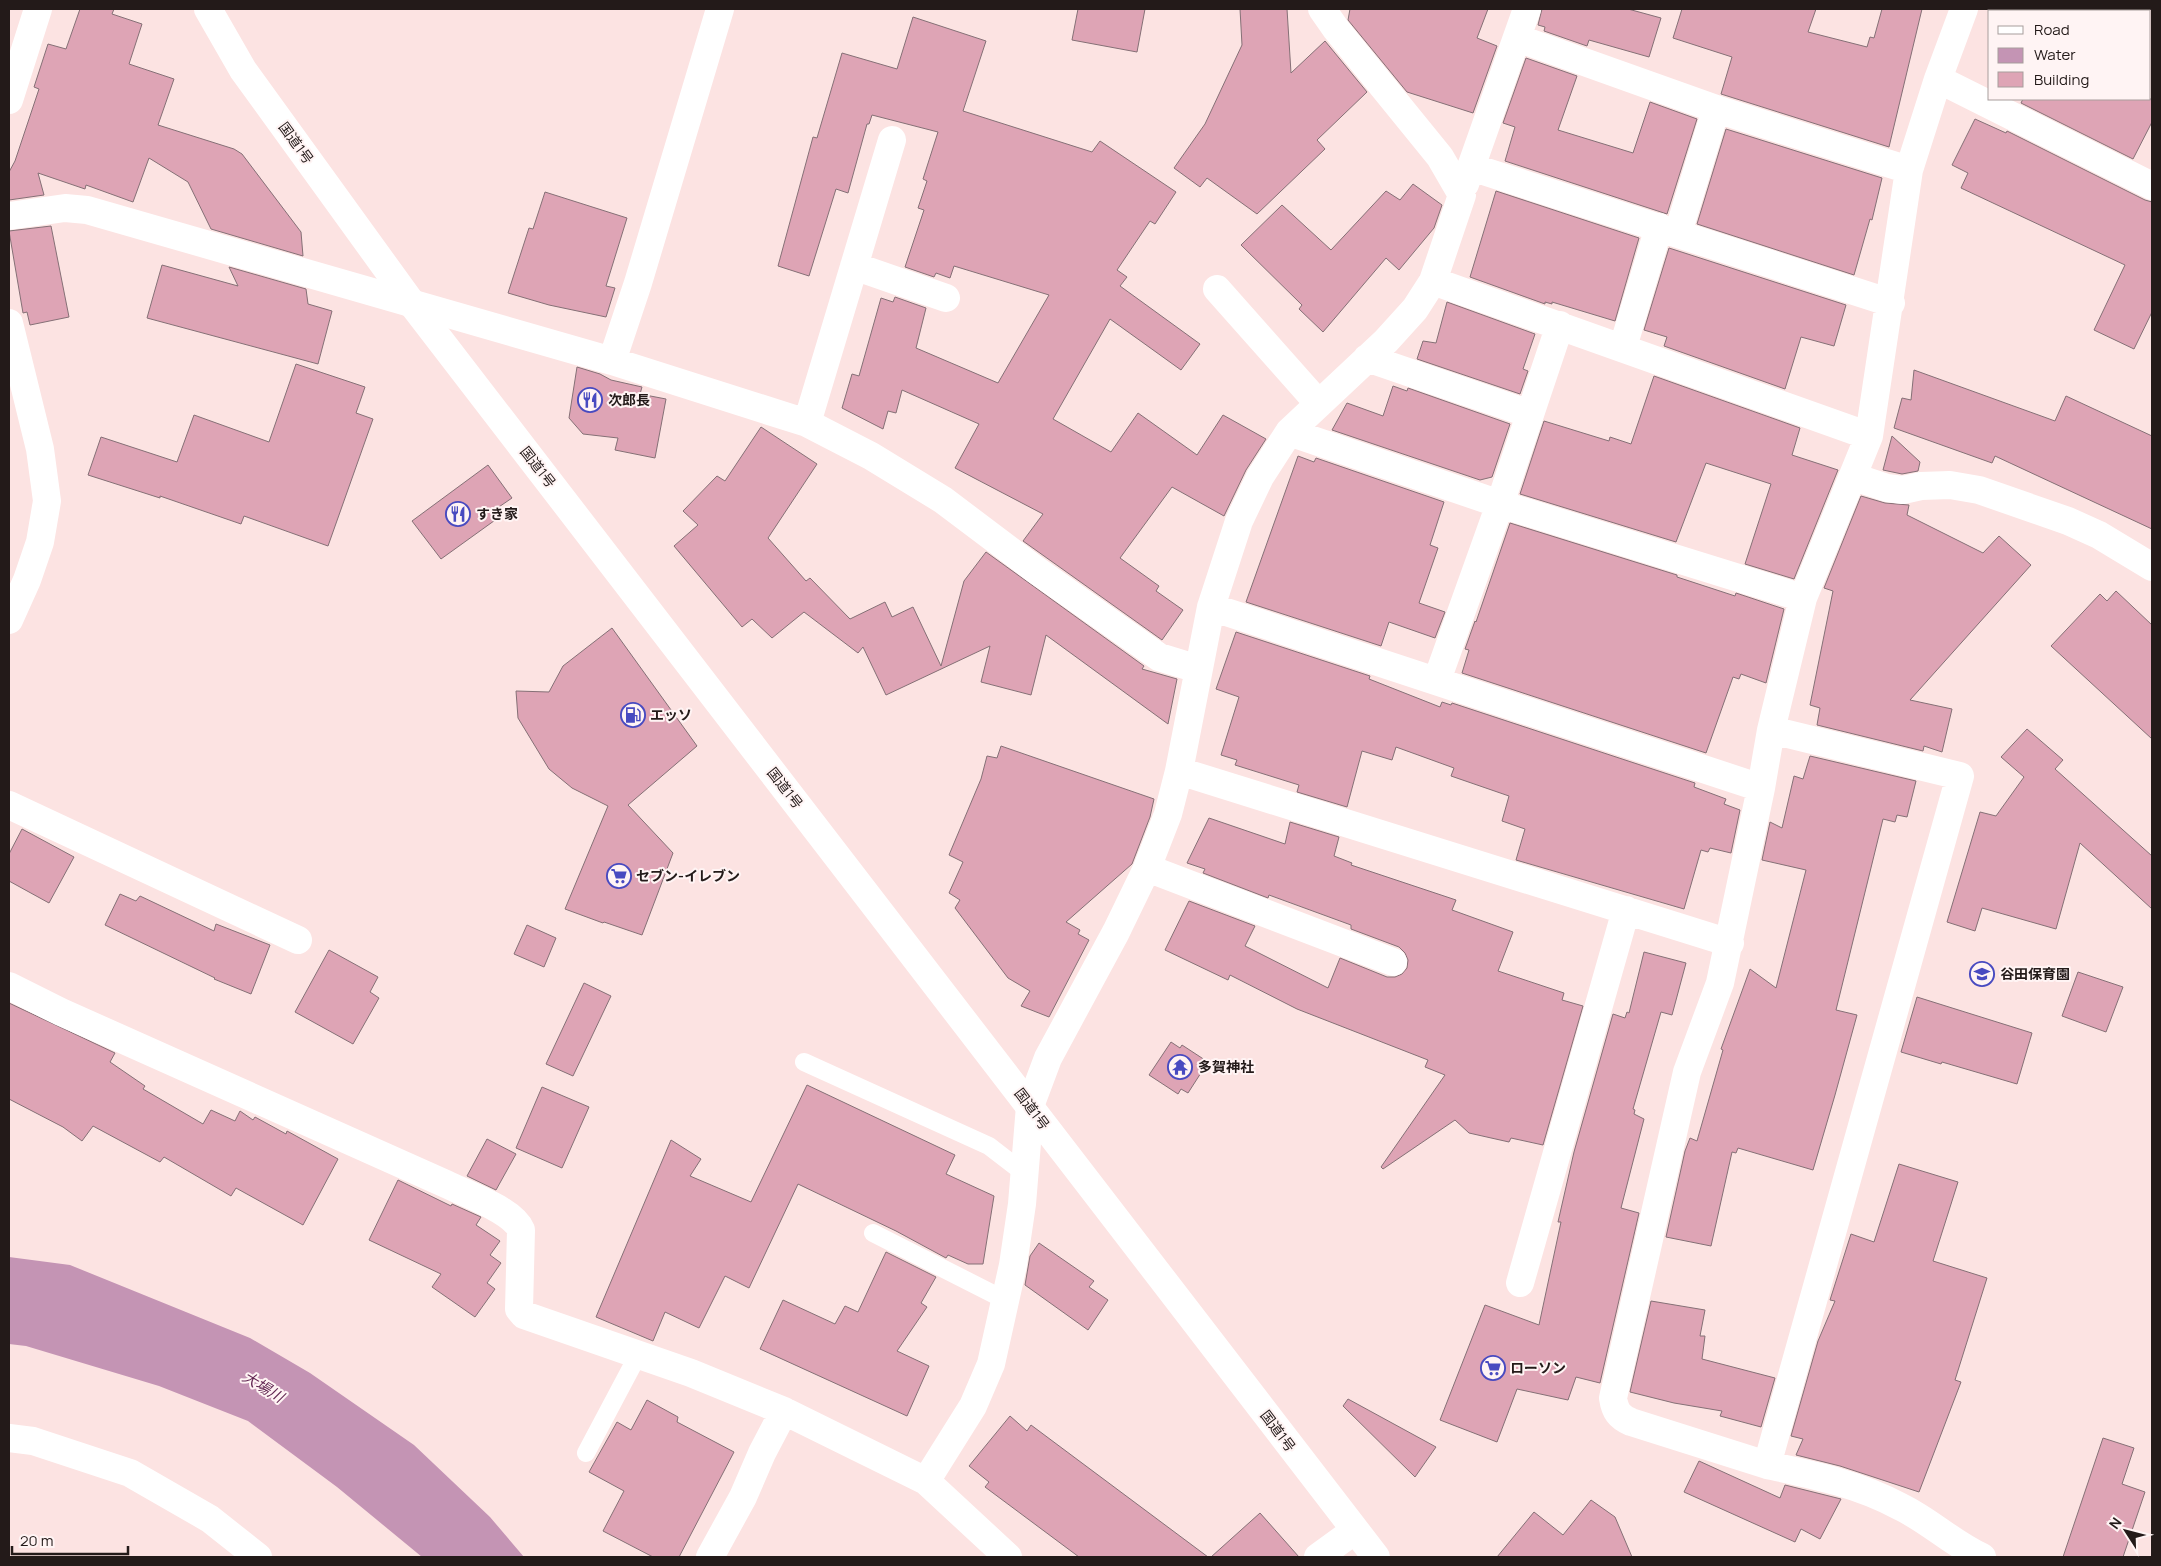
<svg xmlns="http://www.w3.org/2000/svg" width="2161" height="1566" font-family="Manrope,'Noto Sans JP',sans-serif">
  <rect width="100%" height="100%" fill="#fce3e2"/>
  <path fill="#c494b4" d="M9 1257 70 1265 250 1338 310 1373 414 1445 490 1517 524 1557H422L337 1487 248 1421 159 1386 26 1346 9 1344Z"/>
  <path fill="#dea4b5" stroke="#857076" d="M80 9H114L112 14 142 24 129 64 174 79 158 125 234 149 242 154 301 232 303 256 211 229 188 182 149 158 133 202 86 185 85 189 38 173 44 195 9 200V172L15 161 39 89 34 87 48 44 66 49Z
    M1078 9H1145L1137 52 1072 40Z
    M1240 9H1287L1291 73 1325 41 1367 92 1317 140 1325 149 1257 214 1207 178 1200 187 1174 168 1205 124 1242 45Z
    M1350 9H1488L1477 38 1497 46 1473 113 1407 92 1348 20Z
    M1542 9H1628L1661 18 1649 57 1589 40 1587 46 1544 31 1545 27 1538 25Z
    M1682 9H1816L1808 32 1867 47 1870 37 1874 38 1882 9H1922L1889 147 1721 94 1732 57 1673 38Z
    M913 17 986 41 963 111 1092 152 1100 141 1176 192 1155 224 1150 221 1117 270 1127 277 1120 286 1200 344 1181 370 1110 319 1053 419 1111 452 1138 413 1197 455 1223 415 1266 439 1246 470 1224 516 1172 487 1120 558 1159 586 1156 591 1183 610 1162 640 1023 541 1043 514 955 468 979 424 902 390 896 413 888 411 883 429 842 408 852 374 859 376 881 298 893 302 895 297 926 308 916 348 998 383 1049 295 954 266 950 278 936 273 934 277 905 267 924 210 918 208 927 181 923 179 938 132 872 115 869 124H867L848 193 836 189 809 276 778 266 813 137 817 138 842 53 897 69Z
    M1526 58 1577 76 1558 130 1633 153 1650 102 1697 119 1667 214 1505 161 1515 127 1503 123Z
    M2023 99H2152V122L2133 159 2021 103Z
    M1975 119 2006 133 2007 131 2145 200 2152 202V312L2134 349 2094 330 2125 265 1961 188 1968 173 1952 165Z
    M1726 129 1882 178 1872 220 1870 219 1854 275 1697 224Z
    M1413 184 1442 205 1434 228 1399 270 1386 258 1323 332 1299 309 1302 305 1241 245 1282 205 1331 250 1386 191 1400 200Z
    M1496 191 1639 238 1615 321 1552 302V304L1545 302V304L1470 277Z
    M545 192 627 218 606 286 615 288 606 317 549 305 508 293 529 228 533 229Z
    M51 226 69 317 30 325 27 312 23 313 9 231Z
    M1669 248 1846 305 1834 346 1801 337 1785 389 1664 346 1667 337 1644 330Z
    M162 265 238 286 229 267 306 289 308 304 332 311 318 364 147 318Z
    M1447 302 1535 334 1523 369 1528 371 1520 394 1417 359 1423 341 1436 343Z
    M296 364 365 387 356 413 373 419 328 546 244 516 241 524 160 496V498L88 475 101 437 177 462 194 415 269 442Z
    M577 367 600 374 611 380 642 387 640 394 666 399 655 458 615 450 618 438 583 434 569 418Z
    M1914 370 2055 421 2066 396 2152 436V529L1995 456 1992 463 1894 428 1902 398 1911 400Z
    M1654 376 1800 428 1792 455 1838 470 1794 579 1745 564 1771 484 1706 463 1676 542 1520 494 1544 421 1609 441 1610 437 1631 444Z
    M1393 386 1407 391 1408 388 1510 424 1492 477 1480 480 1332 430 1347 403 1383 416Z
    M761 427 817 464 768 538 806 581 810 578 850 619 885 602 892 617 913 607 941 666 964 581 986 552 1144 666 1142 669 1177 679 1168 724 1046 635 1031 695 981 682 990 646 886 695 863 647 858 653 804 612 772 638 752 619 742 627 674 546 698 525 683 511 717 476 725 481Z
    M1892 436 1920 462 1918 471 1902 474 1883 470Z
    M1298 456 1314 462 1316 458 1444 502 1430 545 1438 548 1419 603 1445 612 1435 638 1389 622 1381 646 1246 602Z
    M488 465 512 498 493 511 498 518 441 559 412 521Z
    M1861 496 1885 503 1909 505 1907 515 1983 553 1999 536 2031 565 1910 700 1952 709 1942 752 1924 746 1923 751 1817 725 1820 708 1810 705 1833 591 1824 588Z
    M1510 523 1677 575V577L1735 596 1736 593 1784 609 1766 683 1741 674 1739 679 1733 677 1706 753 1462 673 1469 650 1465 649 1475 621 1476 622Z
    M2116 591 2152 625V739L2051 646 2100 594 2107 601Z
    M612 628 697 746 628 805 673 853 642 935 604 922 603 923 565 909 608 806 572 788 549 769 518 718 516 691 549 692 563 666Z
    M1236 632 1370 676 1369 679 1440 707 1442 702 1451 705 1452 703 1695 783 1694 787 1726 799 1724 804 1740 810 1731 853 1710 848 1708 852 1701 850 1684 909 1516 860 1525 829 1502 821 1509 796 1451 776 1454 768 1396 747 1392 760 1362 751 1347 807 1297 792 1299 785 1235 765 1237 760 1221 755 1239 697 1216 689Z
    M2027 729 2063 760 2055 769 2152 856V909L2080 843 2056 929 1982 908 1975 931 1947 922 1980 812 1996 816 2024 777 2001 757Z
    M1001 746 1154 799 1150 817 1132 864 1066 922 1080 930 1078 934 1089 940 1049 1017 1021 1006 1030 991 1008 978 955 908 960 900 949 893 963 862 949 855 981 779 987 756 997 758Z
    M1810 756 1916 781 1907 817 1897 815 1895 822 1883 819 1836 1010 1857 1015 1835 1095 1813 1170 1738 1148 1736 1153 1732 1152 1711 1246 1666 1237 1685 1151 1690 1138 1697 1141 1723 1050 1721 1049 1750 969 1776 988 1806 870 1762 860 1770 822 1782 828 1794 776 1803 779Z
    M1209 818 1285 844 1290 822 1339 837 1334 856 1352 863 1351 865 1456 900 1452 910 1513 932 1498 971 1564 993 1562 1000 1583 1006 1543 1145 1511 1138 1509 1142 1469 1133 1455 1120 1383 1169 1381 1167 1445 1075 1425 1067 1428 1060 1297 1009 1230 975 1228 980 1165 950 1189 901 1255 926 1245 946 1328 988 1340 958 1387 977H1395L1402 974 1407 968 1408 960 1405 953 1399 947 1351 929V925L1269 895 1268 898 1203 873 1205 869 1187 863Z
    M22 829 74 857 49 903 9 881V854Z
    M120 894 136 901 140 896 214 931 216 924 270 945 251 994 214 979 215 978 105 925Z
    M527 925 556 938 544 967 514 954Z
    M329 950 378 977 370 992 379 998 353 1044 295 1012Z
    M1644 952 1686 963 1672 1015 1661 1012 1633 1109 1635 1110 1634 1114 1644 1119 1621 1208 1639 1213 1600 1383 1576 1377 1568 1400 1517 1389 1497 1442 1440 1420 1485 1305 1539 1325 1561 1222H1558L1574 1152 1613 1014 1625 1018 1627 1012 1629 1013Z
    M2078 972 2123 987 2106 1032 2062 1016Z
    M584 983 611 996 573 1076 546 1064Z
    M1917 997 2032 1033 2017 1084 1942 1062 1941 1064 1901 1052Z
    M9 1003 115 1053 110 1062 145 1086 143 1089 203 1124 211 1110 235 1121 240 1111 253 1120 255 1117 286 1134 287 1131 338 1159 303 1225 236 1188 231 1196 164 1157 160 1162 93 1126 82 1141 63 1127 9 1099Z
    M1171 1042 1180 1048 1182 1045 1208 1062 1188 1093 1181 1089 1178 1094 1149 1075Z
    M807 1085 955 1155 946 1174 994 1196 983 1264H968L948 1255 946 1258 896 1231 798 1184 749 1288 725 1276 699 1328 665 1312 653 1341 596 1317 671 1140 701 1159 690 1176 751 1202Z
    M542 1087 589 1107 562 1168 516 1148Z
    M487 1139 516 1154 496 1190 467 1176Z
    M1899 1164 1958 1182 1933 1261 1987 1278 1955 1380 1961 1382 1919 1492 1840 1466 1796 1455 1803 1439 1791 1436 1818 1341 1835 1301 1830 1300 1851 1234 1874 1242Z
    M398 1180 451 1206 452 1204 481 1217 476 1225 500 1241 490 1255 501 1263 487 1283 495 1289 475 1317 432 1287 441 1274 369 1240Z
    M1039 1243 1094 1281 1089 1287 1108 1300 1088 1330 1025 1285 1030 1256Z
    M886 1252 936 1277 921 1303 927 1307 897 1351 929 1366 907 1416 760 1349 783 1300 835 1324 845 1306 858 1312Z
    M1651 1301 1705 1310 1700 1336H1705L1702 1359 1775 1378 1761 1427 1720 1416 1722 1411 1674 1403 1630 1392Z
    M1348 1399 1436 1447 1415 1477 1343 1406Z
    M647 1400 678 1417 677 1422 734 1452 679 1557H653L603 1531 624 1491 589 1472 617 1422 631 1430Z
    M1010 1416 1027 1431 1031 1425 1208 1557H1079L985 1487 989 1482 969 1466Z
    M2103 1438 2134 1448 2122 1484 2145 1492 2123 1557H2063Z
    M1699 1461 1780 1498 1785 1485 1841 1499 1820 1539 1801 1529 1795 1542 1684 1492Z
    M1591 1500 1615 1517 1632 1557H1497L1534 1512 1563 1535Z
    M1260 1513 1299 1557H1211Z"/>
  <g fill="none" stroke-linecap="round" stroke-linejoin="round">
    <path stroke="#fff" stroke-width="18" d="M804 1062 989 1146 1024 1173
      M873 1233 1005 1300
      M586 1453 638 1355"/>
    <path stroke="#fff" stroke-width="28" d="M1517 38 1716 109 1909 170
      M1938 79 2152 186
      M9 100 38 9
      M1471 167 1891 303
      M1465 184 1527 9
      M9 216 65 208 87 210 612 361 807 423 871 456 943 500 1036 570 1159 657 1198 669
      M1678 233 1716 109
      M854 266 946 298
      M1433 281 1869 436
      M1217 289 1319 404
      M9 323 40 449 47 501 40 542 27 580 9 620
      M1623 347 1659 227
      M1367 358 1530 414
      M612 361 638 283 720 9
      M807 423 892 140
      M1289 432 1500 504 1803 598
      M1854 477 1887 488 1903 490 1921 486 1950 485 1979 490 2068 521 2099 535 2152 567
      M1211 607 1761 788 1771 730 1803 598 1869 436 1909 170 1938 79 1964 9
      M1437 680 1500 504 1560 325
      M1771 730 1960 776 1767 1465C1814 1475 1859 1484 1901 1507 1930 1521 1953 1544 1982 1557
      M1179 771 1730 943
      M1761 788 1720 983 1687 1072 1613 1398C1615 1411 1619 1417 1631 1422L1767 1465
      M9 805 298 940
      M1147 868 1393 962
      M9 986 61 1012 446 1184C466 1194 513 1210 521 1230L519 1309 524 1315 691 1373 784 1411 926 1481 1008 1557
      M1520 1283 1626 910
      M9 1438 33 1441 130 1473 210 1519 258 1557
      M926 1481 973 1406 991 1364 1013 1265 1022 1204 1030 1106 1048 1058 1116 932 1147 868 1168 814 1179 771 1211 607 1239 521 1260 477 1289 432 1386 341 1415 309 1433 281 1462 195 1440 157 1336 29 1322 9
      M710 1557 743 1497 762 1453 784 1411
      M1318 1557 1354 1531"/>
    <path stroke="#fff" stroke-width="28" d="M208 9 243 70 413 305 1376 1557"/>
  </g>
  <defs>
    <symbol id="restaurant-ring" viewBox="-11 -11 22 22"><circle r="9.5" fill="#fff4f4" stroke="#484ac0" stroke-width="1.5"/><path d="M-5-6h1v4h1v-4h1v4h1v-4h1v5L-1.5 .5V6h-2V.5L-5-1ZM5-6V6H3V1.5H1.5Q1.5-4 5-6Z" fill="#484ac0"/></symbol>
    <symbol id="fuel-ring" viewBox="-11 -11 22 22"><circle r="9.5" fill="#fff4f4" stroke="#484ac0" stroke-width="1.5"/><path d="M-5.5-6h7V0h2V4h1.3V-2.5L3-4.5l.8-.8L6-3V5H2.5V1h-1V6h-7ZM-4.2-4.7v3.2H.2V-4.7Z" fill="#484ac0"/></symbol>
    <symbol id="supermarket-ring" viewBox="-11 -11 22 22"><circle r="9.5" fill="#fff4f4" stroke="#484ac0" stroke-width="1.5"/><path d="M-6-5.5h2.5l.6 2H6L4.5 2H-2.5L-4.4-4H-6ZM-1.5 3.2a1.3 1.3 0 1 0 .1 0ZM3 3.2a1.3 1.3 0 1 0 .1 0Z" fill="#484ac0"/></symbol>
    <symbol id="school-ring" viewBox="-11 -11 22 22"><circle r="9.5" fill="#fff4f4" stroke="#484ac0" stroke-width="1.5"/><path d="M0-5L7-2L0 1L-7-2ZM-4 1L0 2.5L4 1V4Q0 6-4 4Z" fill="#484ac0"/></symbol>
    <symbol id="temple-ring" viewBox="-11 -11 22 22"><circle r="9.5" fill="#fff4f4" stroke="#484ac0" stroke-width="1.5"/><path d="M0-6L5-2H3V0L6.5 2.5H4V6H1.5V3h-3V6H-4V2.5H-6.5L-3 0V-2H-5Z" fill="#484ac0"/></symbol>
  </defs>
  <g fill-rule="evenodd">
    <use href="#restaurant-ring" x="576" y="386" width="28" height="28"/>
    <use href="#restaurant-ring" x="444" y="500" width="28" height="28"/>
    <use href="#fuel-ring" x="619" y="701" width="28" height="28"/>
    <use href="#supermarket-ring" x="605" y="862" width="28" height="28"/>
    <use href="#school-ring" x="1968" y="960" width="28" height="28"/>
    <use href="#temple-ring" x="1166" y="1053" width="28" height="28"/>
    <use href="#supermarket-ring" x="1479" y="1354" width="28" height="28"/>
  </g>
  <g text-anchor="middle" stroke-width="4" stroke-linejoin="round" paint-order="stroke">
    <g font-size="14" fill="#231a19" stroke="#fff4f4">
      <text transform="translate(296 143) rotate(54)" y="5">国道1号</text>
      <text transform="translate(538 467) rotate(52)" y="5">国道1号</text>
      <text transform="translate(785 788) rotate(52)" y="5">国道1号</text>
      <text transform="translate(1032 1109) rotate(53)" y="5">国道1号</text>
      <text transform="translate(1278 1431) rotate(53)" y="5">国道1号</text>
    </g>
    <g font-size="14" font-weight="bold" fill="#231a19" stroke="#fff4f4" text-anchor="start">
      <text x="608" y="405">次郎長</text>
      <text x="476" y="519">すき家</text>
      <text x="650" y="720">エッソ</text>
      <text x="636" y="881">セブン-イレブン</text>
      <text x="2000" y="979">谷田保育園</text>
      <text x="1198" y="1072">多賀神社</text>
      <text x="1510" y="1373">ローソン</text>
    </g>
    <g font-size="15" font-style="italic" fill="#632853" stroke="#fff4f4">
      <text transform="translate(263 1387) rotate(31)" y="5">大場川</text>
    </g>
  </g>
  <rect width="2161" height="1566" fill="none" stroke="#231a19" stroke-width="20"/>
  <rect x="1988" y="10" width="162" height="90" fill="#fff4f4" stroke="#a79d9c"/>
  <rect x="1998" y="26" width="25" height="8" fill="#ffffff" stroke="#a79d9c"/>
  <text x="2034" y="35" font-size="15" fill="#231a19">Road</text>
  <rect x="1998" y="48" width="25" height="15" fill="#c494b4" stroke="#a79d9c"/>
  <text x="2034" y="60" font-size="15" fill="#231a19">Water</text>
  <rect x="1998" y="72" width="25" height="15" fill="#dea4b5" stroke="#a79d9c"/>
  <text x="2034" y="85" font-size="15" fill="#231a19">Building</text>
  <g transform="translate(2126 1531) rotate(306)" stroke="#fff4f4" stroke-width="4" paint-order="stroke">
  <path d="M0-4L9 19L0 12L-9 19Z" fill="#231a19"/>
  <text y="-8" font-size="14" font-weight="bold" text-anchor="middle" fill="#231a19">N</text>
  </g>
  <path d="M12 1546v8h116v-8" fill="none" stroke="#231a19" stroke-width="2.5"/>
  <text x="20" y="1546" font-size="15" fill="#231a19" stroke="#fff4f4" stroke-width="4" paint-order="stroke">20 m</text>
</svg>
